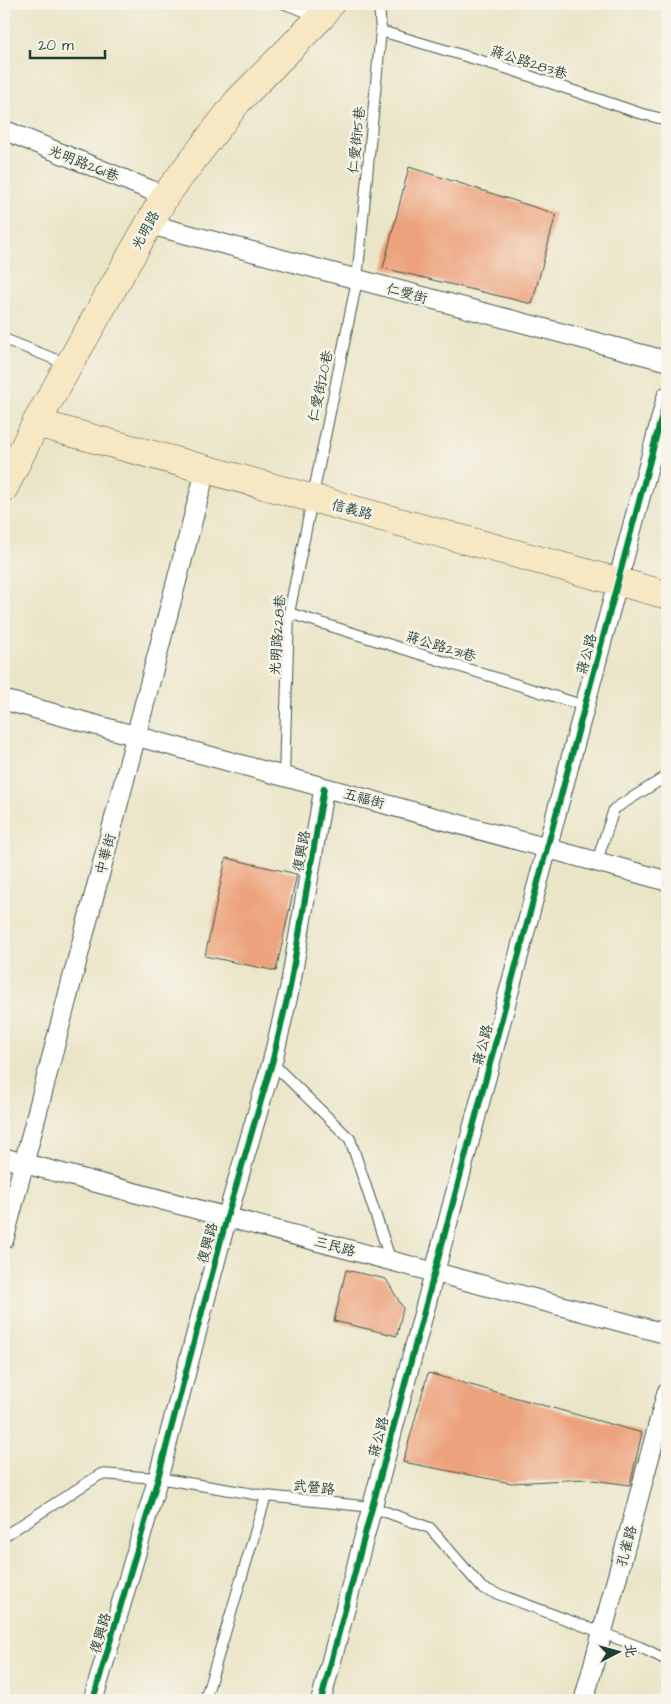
<svg xmlns="http://www.w3.org/2000/svg" width="671" height="1704" font-family="'Architects Daughter','LXGW WenKai TC',sans-serif">
  <rect width="100%" height="100%" fill="#f7f3e8"/>
  <filter id="ink" filterUnits="userSpaceOnUse"><feTurbulence type="fractalNoise" baseFrequency=".02" numOctaves="2"/><feDisplacementMap in="SourceGraphic" scale="10" xChannelSelector="R" yChannelSelector="G"/><feConvolveMatrix kernelMatrix="1 2 1 2 8 2 1 2 1" color-interpolation-filters="sRGB"/></filter>
  <filter id="wash" filterUnits="userSpaceOnUse"><feTurbulence type="fractalNoise" baseFrequency=".0096" numOctaves="4" result="noise"/><feDisplacementMap in="SourceGraphic" scale="20" xChannelSelector="R" yChannelSelector="G"/><feGaussianBlur stdDeviation="1.12" result="paint"/><feColorMatrix in="noise" values="0 0 0 0 0 0 0 0 0 0 0 0 0 0 0 0 0 1.4 0 .05"/><feComposite in="paint" operator="in"/></filter>
  <g filter="url(#wash)">
    <rect width="100%" height="100%" fill="#ebe5c8"/>
    <g id="blocks">
      <path fill="#eca27b" d="M409 167 556 214 532 304 383 268Z
        M226 858 297 874 276 971 205 956Z
        M346 1270 386 1279 403 1308 397 1336 334 1321Z
        M428 1373 642 1433 630 1485 585 1479 511 1483 403 1462Z"/>
    </g>
  </g>
  <g filter="url(#ink)">
    <use href="#blocks" fill-opacity="0" stroke="#3e564a" stroke-width="1"/>
    <g fill="none" stroke-linecap="round" stroke-linejoin="round">
      <defs>
        <path id="lane" d="M285 4 320 17
          M381 31 512 70 639 113 667 120
          M4 339 67 364
          M289 613 585 706
          M284 776 289 613 357 280 381 31 379 4
          M597 861 614 809 667 776
          M272 1063 350 1139 391 1261
          M4 1536 101 1474 158 1478 266 1496 372 1507 430 1528 482 1588 640 1647 667 1660
          M205 1700 266 1496"/>
        <path id="street" d="M4 130 165 196
          M148 224 667 361
          M4 700 667 881
          M4 1158 667 1334
          M4 1239 206 469
          M93 1700 158 1478 227 1217 272 1063 290 987 324 788
          M321 1700 667 396
          M584 1700 667 1392"/>
        <path id="secondary" d="M36 423 667 595
          M4 488 36 423 165 196 238 101 321 17 330 4"/>
      </defs>
      <use href="#lane" stroke="#3e564a" stroke-width="12"/>
      <use href="#street" stroke="#3e564a" stroke-width="21"/>
      <use href="#secondary" stroke="#3e564a" stroke-width="29"/>
      <use href="#lane" stroke="#fff" stroke-width="10"/>
      <use href="#street" stroke="#fff" stroke-width="19"/>
      <use href="#secondary" stroke="#f8e7c3" stroke-width="28"/>
      <defs>
        <path id="cycleway" d="M93 1700 158 1478 227 1217 272 1063 290 987 324 788
          M321 1700 667 396"/>
      </defs>
      <use href="#cycleway" stroke="#f7f3e8" stroke-width="9"/>
      <use href="#cycleway" stroke="#00873e" stroke-width="6"/>
    </g>
  </g>
  <g text-anchor="middle" stroke-width="5" stroke-linejoin="round" paint-order="stroke">
    <g font-size="14" fill="#1f3d34" stroke="#f7f3e8">
      <text transform="translate(529 62) rotate(18)" y="5">蔣公路283巷</text>
      <text transform="translate(356 140) rotate(-84)" y="5">仁愛街15巷</text>
      <text transform="translate(84 163) rotate(22)" y="5">光明路261巷</text>
      <text transform="translate(145 230) rotate(-61)" y="5">光明路</text>
      <text transform="translate(407 293) rotate(15)" y="5">仁愛街</text>
      <text transform="translate(320 386) rotate(-78)" y="5">仁愛街20巷</text>
      <text transform="translate(352 509) rotate(15)" y="5">信義路</text>
      <text transform="translate(277 635) rotate(-86)" y="5">光明路228巷</text>
      <text transform="translate(441 646) rotate(17)" y="5">蔣公路231巷</text>
      <text transform="translate(586 654) rotate(-75)" y="5">蔣公路</text>
      <text transform="translate(364 798) rotate(15)" y="5">五福街</text>
      <text transform="translate(301 851) rotate(-80)" y="5">復興路</text>
      <text transform="translate(105 854) rotate(-75)" y="5">中華街</text>
      <text transform="translate(482 1045) rotate(-75)" y="5">蔣公路</text>
      <text transform="translate(207 1243) rotate(-75)" y="5">復興路</text>
      <text transform="translate(335 1246) rotate(15)" y="5">三民路</text>
      <text transform="translate(378 1437) rotate(-75)" y="5">蔣公路</text>
      <text transform="translate(314 1487) rotate(6)" y="5">武營路</text>
      <text transform="translate(626 1546) rotate(-75)" y="5">孔雀路</text>
      <text transform="translate(100 1633) rotate(-74)" y="5">復興路</text>
    </g>
  </g>
  <rect width="671" height="1704" fill="none" stroke="#f7f3e8" stroke-width="20"/>
  <g transform="translate(618 1652) rotate(84)" stroke="#f7f3e8" stroke-width="4" paint-order="stroke">
  <path d="M0-4L9 19L0 12L-9 19Z" fill="#1f3d34"/>
  <text y="-8" font-size="14" font-weight="bold" text-anchor="middle" fill="#1f3d34">北</text>
  </g>
  <path d="M30 50v8h75v-8" fill="none" stroke="#1f3d34" stroke-width="2.5"/>
  <text x="38" y="50" font-size="15" fill="#1f3d34" stroke="#f7f3e8" stroke-width="4" paint-order="stroke">20 m</text>
</svg>
